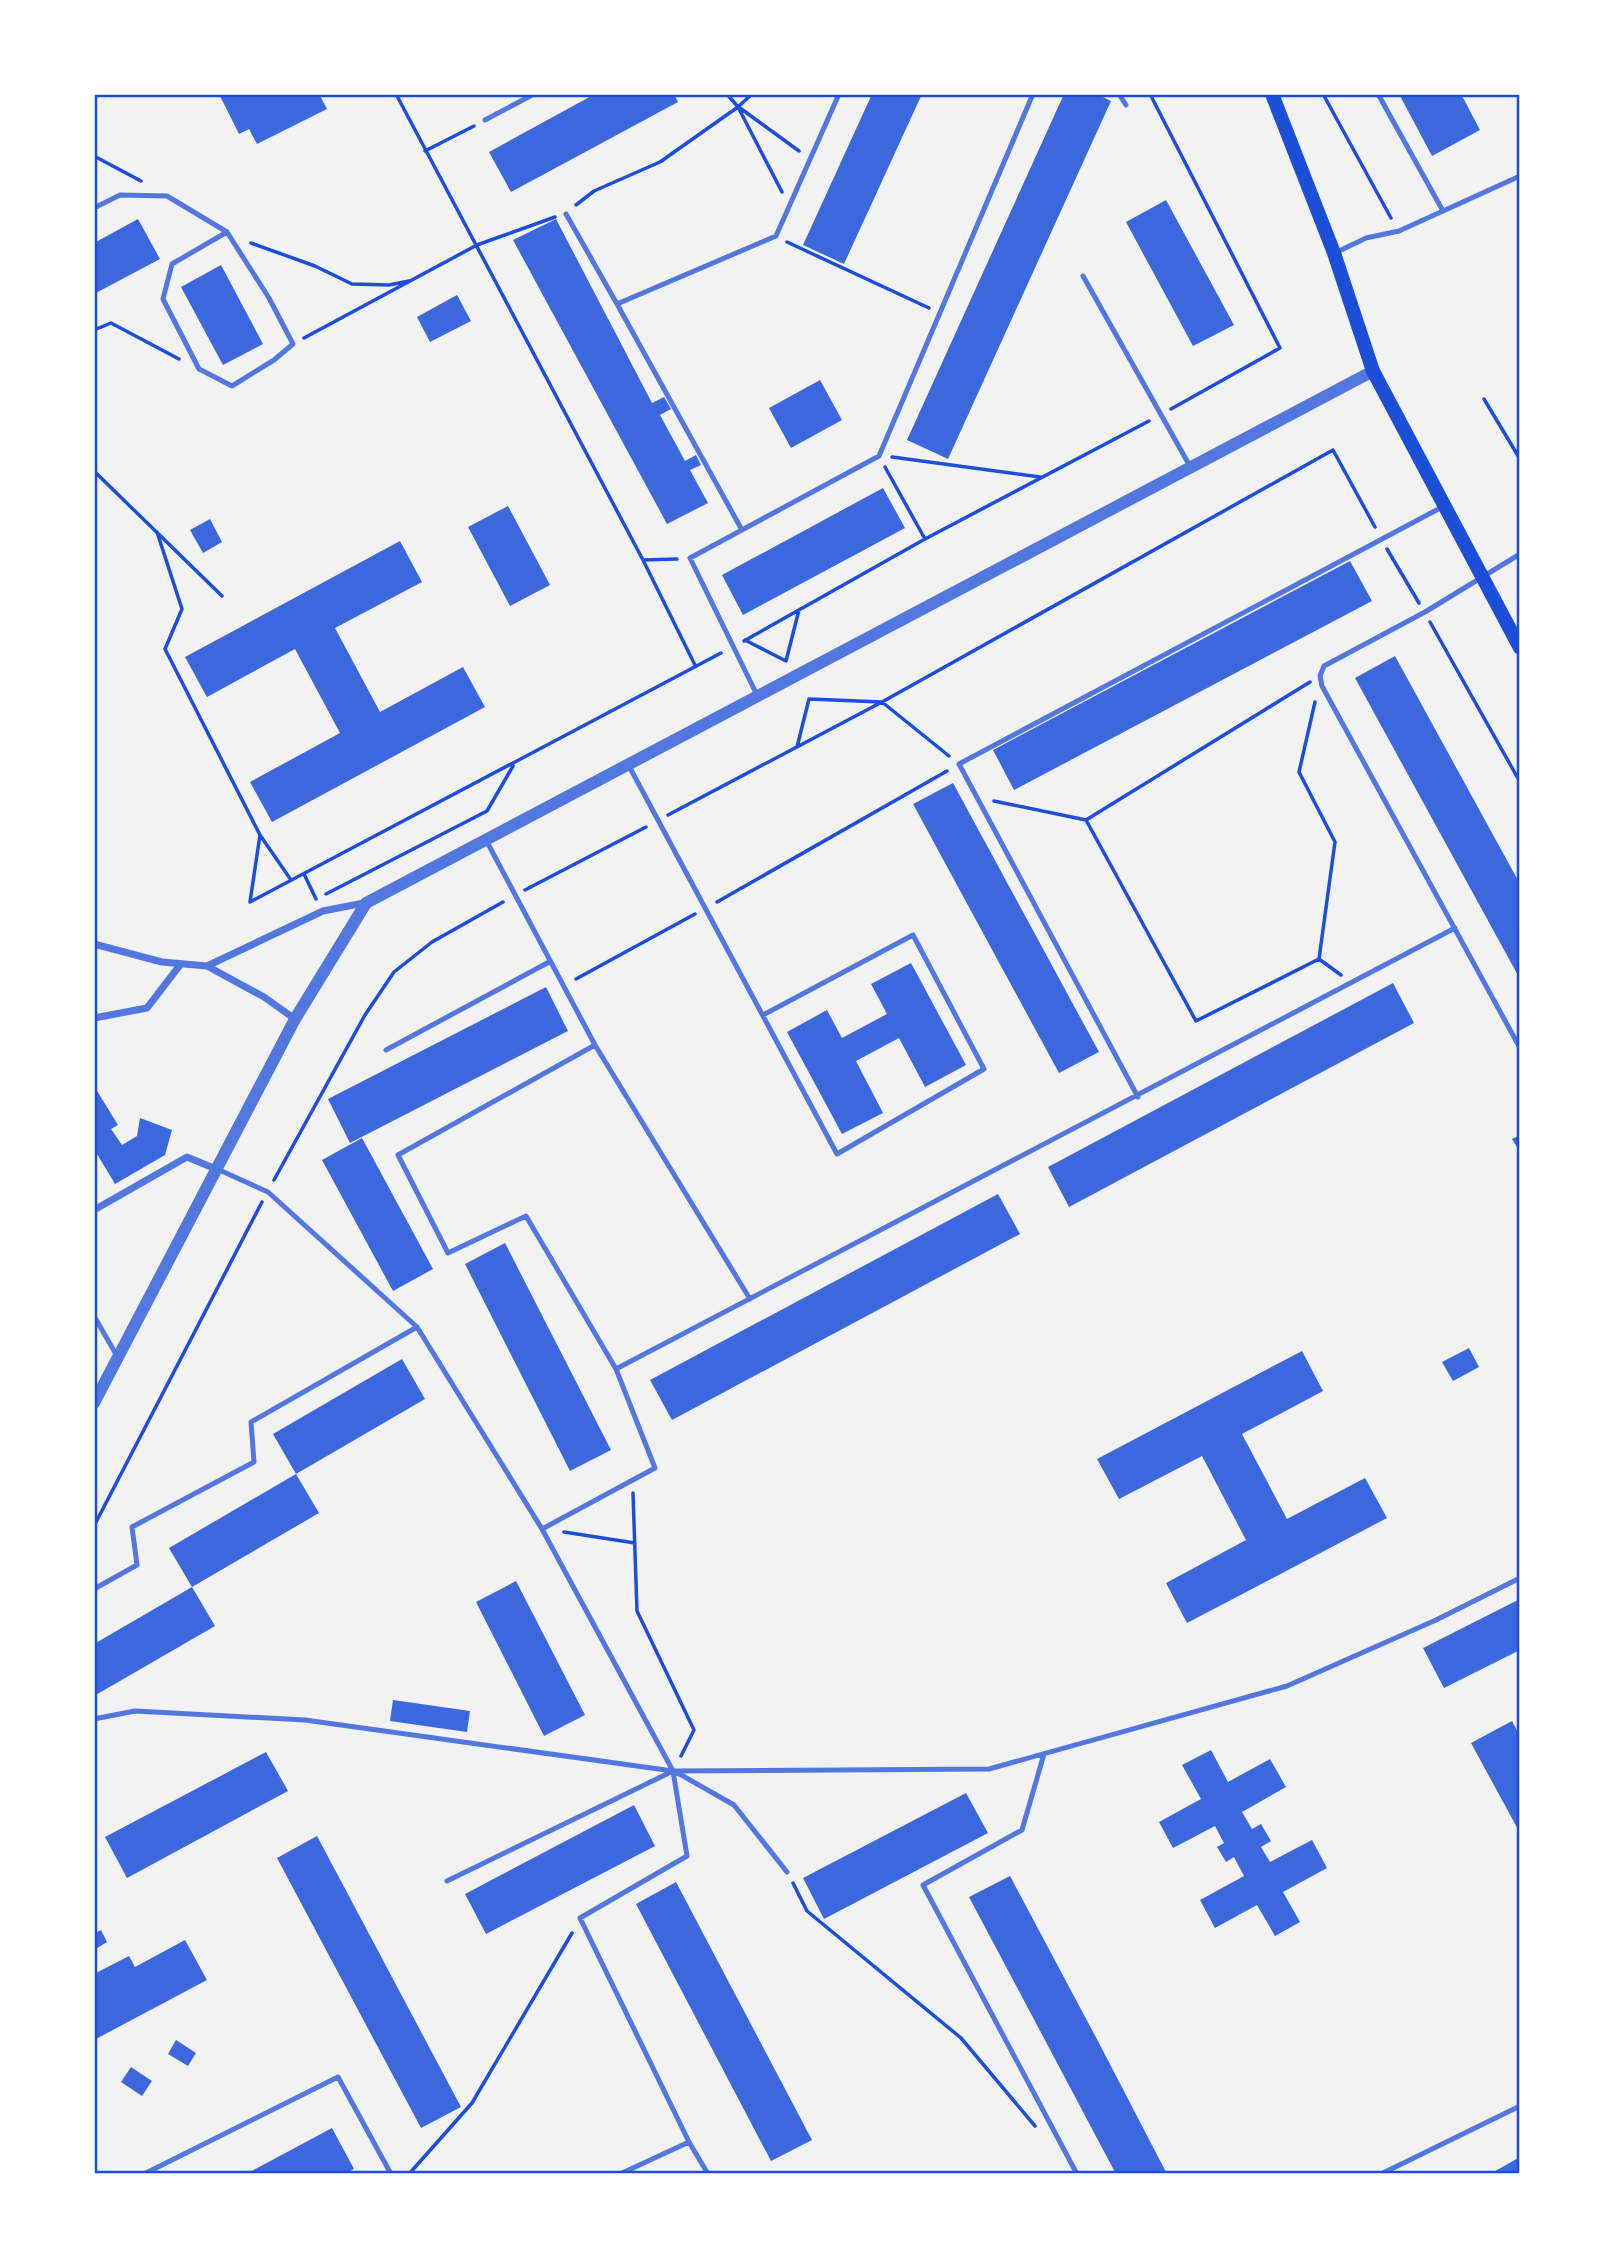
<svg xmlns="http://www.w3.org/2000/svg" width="1614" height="2268" font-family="'Fira Sans Condensed',sans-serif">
  <rect width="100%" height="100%" fill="#f2f2f2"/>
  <path fill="#3d67dc" d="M219 94H319L327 109 257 144 249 129 239 134Z
    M595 94H674L678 102 511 192 489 152Z
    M872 94H922L844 264 803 245Z
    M1064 94H1097L1111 101 948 459 907 440Z
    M1399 94H1461L1480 130 1432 156Z
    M1166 200 1234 325 1193 346 1126 222Z
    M138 219 160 259 94 294V243Z
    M556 219 652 403 664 397 671 409 660 415 685 461 696 455 701 465 690 470 708 503 667 524 513 240Z
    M221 265 263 344 223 365 181 287Z
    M457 295 471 321 430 342 417 317Z
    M820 380 842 420 791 448 769 408Z
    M883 488 905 528 743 615 722 575Z
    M508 506 550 585 510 606 468 527Z
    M210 519 222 542 203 553 190 530Z
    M400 541 422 582 335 628 380 712 463 667 485 707 272 822 250 782 340 733 295 649 207 697 185 657Z
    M1350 561 1372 601 1014 790 993 750Z
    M1395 656 1520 884V979L1355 678Z
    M953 783 1099 1052 1059 1073 913 804Z
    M911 963 966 1065 925 1087 899 1038 856 1061 883 1113 842 1134 787 1032 827 1010 842 1038 887 1014 871 984Z
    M1393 983 1414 1023 1069 1207 1048 1167Z
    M546 987 568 1031 350 1143 328 1099Z
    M94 1086 118 1125 111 1129 122 1145 137 1136 140 1118 172 1130 165 1155 115 1184 94 1149Z
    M1520 1135V1152L1512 1139Z
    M362 1138 433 1269 393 1291 322 1160Z
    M998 1194 1020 1234 672 1420 650 1380Z
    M505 1243 611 1450 570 1471 465 1264Z
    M1469 1348 1479 1367 1453 1381 1442 1362Z
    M1302 1351 1323 1391 1242 1434 1287 1519 1365 1478 1387 1518 1187 1623 1166 1583 1246 1540 1202 1456 1119 1499 1097 1459Z
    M402 1359 425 1399 296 1474 273 1434Z
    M296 1474 319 1513 192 1587 169 1548Z
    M516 1581 585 1715 544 1736 476 1602Z
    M192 1587 215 1626 94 1696V1644Z
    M1520 1599V1650L1444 1688 1423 1648Z
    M393 1700 470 1711 467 1732 390 1721Z
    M1512 1721 1520 1736V1833L1471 1743Z
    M1211 1750 1228 1782 1270 1759 1286 1787 1242 1812 1252 1829 1261 1824 1271 1841 1261 1847 1270 1862 1312 1840 1327 1868 1283 1892 1300 1922 1275 1936 1257 1905 1215 1928 1200 1900 1244 1876 1234 1857 1226 1862 1217 1847 1224 1843 1215 1826 1173 1848 1159 1822 1201 1799 1182 1765Z
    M266 1752 288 1791 127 1878 105 1837Z
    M966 1793 988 1833 824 1919 803 1878Z
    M634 1805 655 1846 486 1934 465 1894Z
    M317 1836 461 2107 421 2128 277 1858Z
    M1010 1876 1100 2045 1167 2174H1116L969 1897Z
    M676 1882 812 2140 771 2161 636 1904Z
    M101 1930 107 1942 94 1950V1934Z
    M185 1940 207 1980 94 2040V1974L129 1956 135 1967Z
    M176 2040 196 2053 188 2066 168 2054Z
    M131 2067 152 2081 142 2096 121 2082Z
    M332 2128 354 2169 345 2174H246Z
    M1520 2157V2174H1490Z"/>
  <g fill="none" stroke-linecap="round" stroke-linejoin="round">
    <path stroke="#1d4ed8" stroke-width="3.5" d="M396 94 643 560 677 559
      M727 94 738 107 752 94
      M1150 94 1280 348 1171 409
      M1323 94 1391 218
      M738 107 782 192
      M740 108 799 151
      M425 151 474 126
      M94 156 141 181
      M576 205 594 191 660 162 738 107
      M787 242 929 308
      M251 243 315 266 352 284 389 285 409 281
      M94 330 111 323 179 359
      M304 338 477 245 555 217
      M1484 399 1520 459
      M892 457 1040 477
      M885 467 925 539
      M94 471 222 596
      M157 532 182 609 165 649 260 835 291 880
      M1387 549 1419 603
      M643 560 695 665
      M1430 622 1520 782
      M745 640 786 661 799 610
      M744 641 925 539 1149 421
      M1315 702 1299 772 1335 842 1319 959
      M797 747 809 699 882 702 949 756
      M994 801 1086 820 1310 682
      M668 815 882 702 1333 450 1375 527
      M1086 820 1196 1021 1319 959 1341 975
      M304 874 316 899
      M525 890 646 827
      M326 894 487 811 513 766
      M250 902 721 653
      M250 902 260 835
      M717 902 947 771
      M576 979 695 914
      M274 1180 365 1015 394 972 432 942 503 902
      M633 1493 637 1611 694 1730 681 1756
      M94 1526 262 1202
      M564 1532 635 1543
      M793 1883 807 1911 961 2038 1035 2126
      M409 2174 472 2103 572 1933"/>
    <path stroke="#5277de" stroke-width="5" d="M1119 94 1126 105
      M1378 94 1443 211
      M485 120 534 94
      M94 208 120 195 167 196 227 232 269 298 293 344 274 360 232 386 199 369 163 299 172 264 227 232
      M566 214 617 304
      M1337 252 1366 238 1399 231 1520 176
      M1083 276 1191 468
      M742 530 617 304 776 236 839 94
      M1520 554 1425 612 1324 666 1320 676 1322 686 1520 1048
      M757 695 690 558 879 456 1033 94
      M629 766 837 1154 984 1069 913 935 763 1015
      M486 840 595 1045 398 1155 448 1253 526 1216 616 1369 655 1468 542 1529
      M595 1045 750 1299
      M386 1050 549 962
      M1138 1097 959 764 1444 506
      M217 1169 268 1192 417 1327 542 1529 673 1771 687 1856 580 1918 689 2142
      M94 1316 117 1356
      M616 1369 1455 928
      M94 1589 137 1565 132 1527 254 1462 251 1422 417 1327
      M94 1719 135 1711 305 1720 673 1771 989 1769 1287 1686 1436 1620 1520 1578
      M1044 1754 1022 1830 923 1885 1077 2174
      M676 1772 734 1805 787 1872
      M447 1881 673 1771
      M144 2174 338 2077 391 2174
      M620 2174 689 2142 708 2174
      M1381 2174 1520 2106"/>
    <path stroke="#5277de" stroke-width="7" d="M94 944 162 962 207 966 264 997 295 1019
      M207 966 323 911 364 903
      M94 1018 147 1008 180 965
      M94 1210 187 1157 216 1169"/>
    <path stroke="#5277de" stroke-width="12" d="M94 1403 295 1019 366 903 1373 371"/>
    <path stroke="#1d4ed8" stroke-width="14" d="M1272 94 1334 253 1373 371 1520 648"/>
  </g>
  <rect width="1614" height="2268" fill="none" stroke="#ffffff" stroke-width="192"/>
  <rect x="96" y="96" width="1422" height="2076" fill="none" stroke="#1d4ed8" stroke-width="2.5"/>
</svg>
